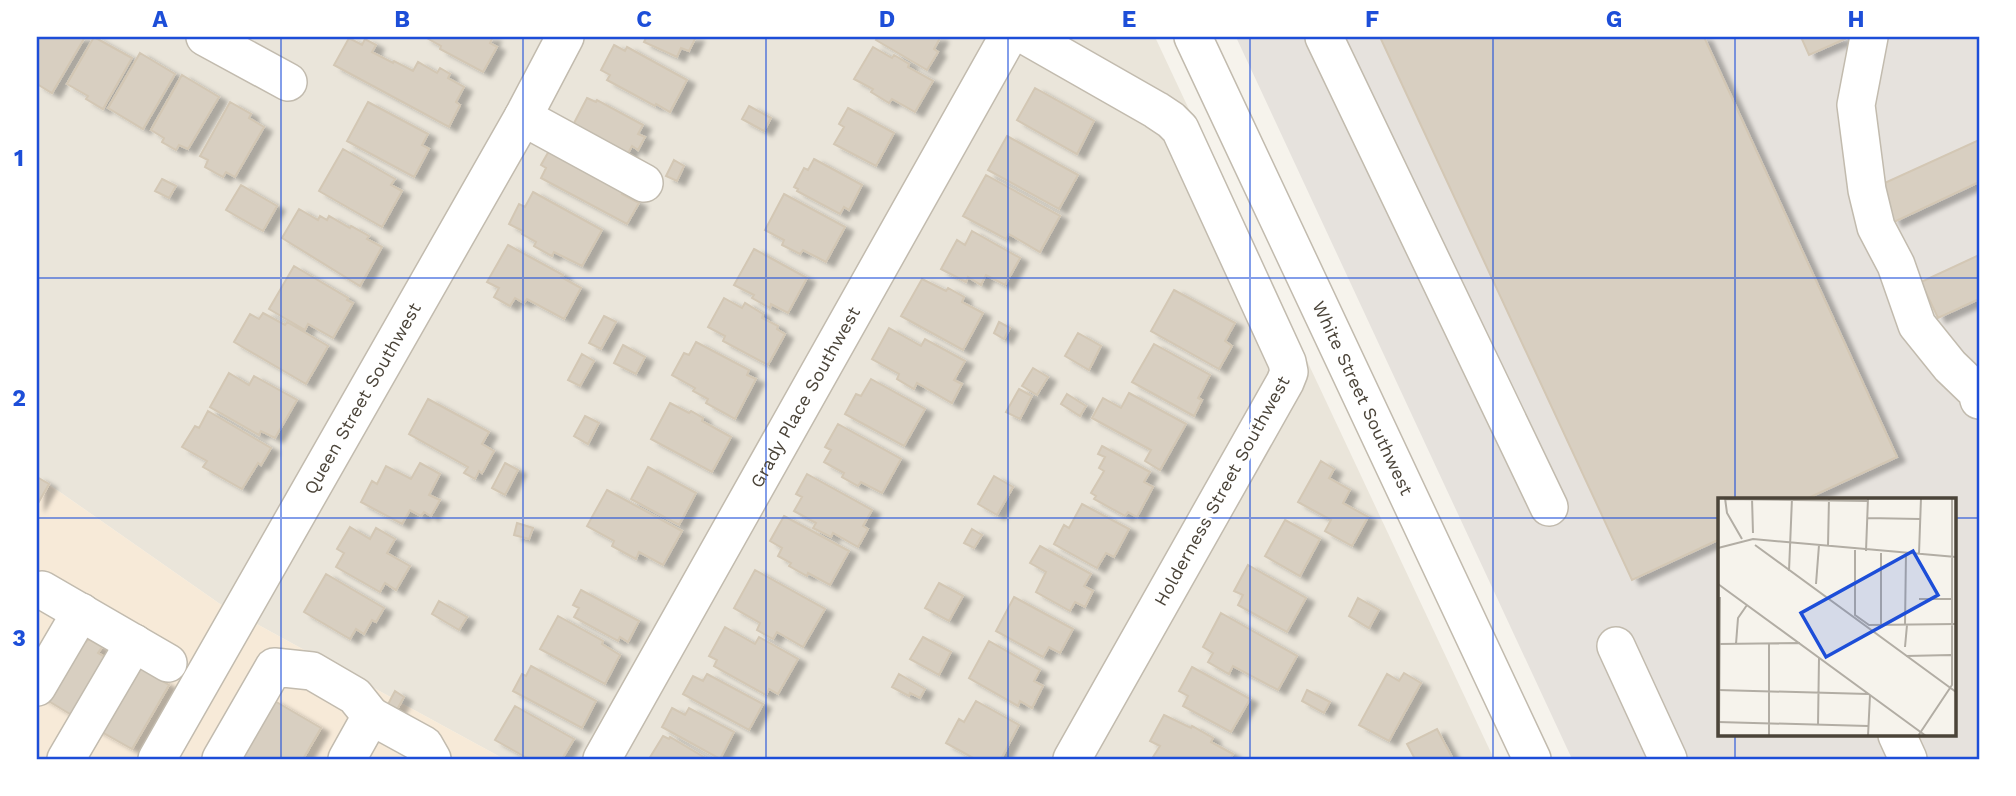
<svg xmlns="http://www.w3.org/2000/svg" width="2016" height="796" font-family="'Work Sans',sans-serif">
  <defs>
    <filter id="shadow"><feDropShadow dx="8" dy="4.5" stdDeviation="2" flood-color="#0004"/></filter>
  </defs>
  <rect width="100%" height="100%" fill="#f6f3ec"/>
  <path fill="#eae5da" d="M37 37H1155L1494 759H504L220 604 37 476Z"/>
  <path fill="#f7ead8" d="M37 476 220 604 504 759H37Z"/>
  <path fill="#e6e2dd" fill-rule="evenodd" d="M1236 37H1979V759H1572ZM1720 500H1955V735H1720Z"/>
  <path fill="#d8cfc1" stroke="#d3c7b4" stroke-width="2" filter="url(#shadow)" d="M37 37H85L52 93 37 84Z
    M94 37 132 58 103 109 86 99 88 96 67 84Z
    M425 37H493L490 43 497 47 483 72 440 49 441 46Z
    M643 37H696L689 51 681 48 677 57 644 42 646 38Z
    M878 37H938L940 38 934 49 938 52 927 70 876 40Z
    M1380 37H1704L1897 457 1804 500H1720V539L1632 580Z
    M1801 37H1844L1845 39 1809 55Z
    M349 38 362 45 365 39 376 45 372 52 393 63 394 61 413 71 418 62 437 73 440 68 450 74 448 78 464 87 456 102 460 105 449 127 334 65Z
    M614 45 625 51 627 47 687 80 670 112 656 104 655 106 607 80 610 75 601 70Z
    M873 47 892 58 894 55 909 64 908 67 933 81 915 112 892 99 889 103 871 92 873 89 854 79Z
    M140 53 175 74 143 129 108 108Z
    M182 75 219 97 188 149 179 145 176 150 162 142 164 138 151 130Z
    M1035 88 1094 121 1077 154 1017 120Z
    M587 98 596 102 597 100 643 125 638 134 645 137 638 150 632 146 625 159 572 127Z
    M230 102 251 114 249 118 264 127 235 177 226 172 223 177 205 167 208 160 200 156Z
    M368 102 428 134 422 145 429 149 414 177 347 141Z
    M749 106 771 118 764 131 742 119Z
    M848 108 894 133 876 166 834 144 844 127 839 124Z
    M1007 136 1078 175 1059 209 988 170Z
    M1979 140V182L1894 222 1878 186Z
    M554 142 628 182 622 194 639 203 627 224 541 178 546 168 541 165Z
    M343 149 395 179 391 185 402 191 382 227 319 191Z
    M814 159 862 185 849 210 844 207 840 214 797 191 798 189 794 187 804 168 808 170Z
    M674 160 684 166 677 181 666 176Z
    M986 175 1060 216 1040 252 1009 234 1006 239 963 216Z
    M162 179 176 186 169 198 155 191Z
    M241 185 277 206 263 231 226 210Z
    M533 192 602 230 582 266 554 252 552 256 534 246 536 242 522 234 523 231 509 224 519 204 525 207Z
    M784 194 845 227 826 262 803 250 800 254 782 245 784 240 765 230Z
    M299 209 318 220 320 216 327 220 329 216 350 228 351 226 369 236 367 239 382 247 360 286 282 238Z
    M972 231 1020 258 1005 285 986 275 981 285 968 277 966 282 941 269 957 240 965 245Z
    M508 245 563 275 561 277 581 288 564 319 527 299 524 303 515 298 510 306 494 297 499 288 487 282Z
    M754 249 807 278 788 313 771 304 770 308 752 298 754 295 734 285Z
    M1979 255V299L1938 318 1921 282Z
    M294 266 348 298 347 300 353 303 333 338 308 324 305 330 269 309Z
    M922 279 946 291 948 288 964 297 962 302 983 313 963 350 901 316Z
    M1174 290 1235 323 1225 341 1232 346 1219 369 1151 331Z
    M724 298 742 308 745 303 763 314 762 318 778 326 777 329 785 334 768 365 723 341 725 336 708 327Z
    M263 313 285 325 287 322 328 346 306 384 234 342 250 314 259 319Z
    M604 316 616 322 601 349 589 343Z
    M999 322 1010 328 1004 339 994 333Z
    M889 328 921 346 925 339 965 361 954 380 962 384 952 403 917 383 914 389 897 379 899 374 872 359Z
    M1078 333 1101 346 1089 370 1065 356Z
    M696 342 749 370 747 375 756 379 735 419 706 403 708 399 693 391 695 388 672 375 684 353 689 355Z
    M1154 344 1210 375 1198 398 1202 400 1194 416 1132 382Z
    M623 345 645 357 636 374 614 363Z
    M582 354 594 361 580 386 568 380Z
    M1033 368 1048 377 1037 395 1022 386Z
    M229 373 249 385 254 376 297 400 275 438 261 431 259 435 210 407Z
    M871 379 925 409 904 446 845 414 856 394 861 396Z
    M1019 389 1032 396 1020 419 1006 412Z
    M1129 393 1186 424 1160 470 1145 461 1151 450 1092 418 1103 398 1121 408Z
    M1067 394 1086 406 1080 416 1061 404Z
    M428 399 489 432 482 444 494 451 482 473 479 471 475 479 464 473 468 467 409 434Z
    M670 403 689 413 691 411 703 418 702 421 731 437 712 472 651 439Z
    M208 411 271 448 261 465 258 463 242 489 203 467 207 461 182 447 195 426 199 428Z
    M585 416 599 423 588 444 574 436Z
    M838 424 901 459 882 493 861 482 858 486 842 477 844 473 824 462 831 450 825 447Z
    M1102 446 1150 472 1144 482 1153 487 1137 517 1128 512 1125 516 1094 499 1096 496 1091 493 1104 471 1099 468 1105 457 1098 454Z
    M1321 461 1334 469 1329 478 1350 490 1343 503 1368 517 1352 546 1325 531 1331 520 1298 502Z
    M420 463 440 474 429 495 440 500 431 516 424 512 421 516 410 510 402 524 361 502 372 481 377 484 386 466 411 479Z
    M505 463 518 470 505 495 492 488Z
    M648 467 696 493 679 525 631 499Z
    M807 474 872 510 863 526 868 529 858 547 833 533 831 537 813 528 816 523 794 511 802 497 796 494Z
    M994 476 1013 487 997 515 978 504Z
    M37 477 49 484 37 505Z
    M607 490 682 531 663 565 639 552 636 559 612 546 614 541 587 526Z
    M1082 504 1129 529 1114 557 1106 553 1097 568 1054 544 1064 525 1069 528Z
    M784 516 849 551 830 585 808 573 807 576 789 566 791 563 778 556 782 548 770 541Z
    M1285 520 1320 539 1300 576 1265 556Z
    M517 523 533 528 529 539 514 535Z
    M350 527 370 539 376 528 395 539 387 553 410 566 396 590 385 583 380 592 336 567 344 553 337 549Z
    M972 529 982 535 974 548 964 543Z
    M1040 546 1091 574 1084 586 1093 591 1085 607 1075 602 1070 611 1036 592 1046 572 1030 563Z
    M1248 565 1306 598 1287 632 1238 605 1243 595 1234 591Z
    M755 570 825 609 803 647 777 632 773 639 757 630 760 623 734 608Z
    M326 574 384 608 376 622 372 620 364 634 356 629 350 639 304 612Z
    M939 583 963 596 949 621 925 608Z
    M581 590 639 621 628 642 620 637 618 641 574 617 579 608 573 605Z
    M1014 597 1073 629 1060 653 1049 647 1043 657 996 631Z
    M1358 598 1379 610 1369 628 1349 616Z
    M439 601 467 617 459 630 432 614Z
    M1221 613 1297 656 1278 690 1233 666 1229 674 1208 662 1213 653 1203 647Z
    M558 616 603 641 602 644 620 655 605 684 540 649Z
    M725 627 755 644 759 637 798 659 778 694 769 689 766 695 714 666 717 660 709 656Z
    M923 637 951 652 939 675 910 659Z
    M79 638 86 642 88 639 102 647 98 653 110 660 75 717 37 694Z
    M989 641 1040 670 1034 681 1043 686 1032 708 1020 701 1018 706 969 678Z
    M130 662 169 685 132 749 93 727Z
    M531 666 596 701 582 728 513 691 522 674 526 676Z
    M1192 667 1250 699 1231 732 1183 706 1188 696 1179 691Z
    M1404 673 1421 683 1389 741 1359 725 1387 674 1399 681Z
    M707 674 763 704 749 730 683 694 693 676 703 681Z
    M899 674 925 689 920 698 910 693 909 696 892 687Z
    M1307 690 1330 702 1324 713 1302 701Z
    M395 691 404 697 394 715 385 710Z
    M273 700 321 728 303 759H243L240 758Z
    M976 701 1019 725 1001 759H975L946 743 959 719 964 722Z
    M515 706 574 739 562 759H529L495 740Z
    M672 708 685 715 689 708 734 732 720 759 662 727Z
    M1164 715 1191 728 1192 726 1213 738 1211 742 1233 754 1230 759H1157L1153 757 1160 746 1150 741Z
    M1437 729 1453 759H1415L1407 744Z
    M663 736 669 739 670 737 707 759H649Z"/>
  <g fill="none" stroke-linecap="round" stroke-linejoin="round">
    <defs>
      <g id="minor">
        <path d="M205 37 288 82"/>
        <path d="M1028 37 1156 110 1171 120 1180 129 1287 362 1289 372 1285 382 1072 759"/>
        <path id="s1" d="M1193 37 1532 759"/>
        <path d="M1324 37 1549 507"/>
        <path d="M1869 37 1856 105 1867 190 1876 227 1896 265 1917 325 1950 366 1977 392 1979 400"/>
        <path d="M523 117 644 183"/>
        <path d="M42 590 168 663"/>
        <path d="M1616 646 1668 759"/>
        <path d="M37 687 81 612"/>
        <path d="M1897 735 1908 759"/>
        <path d="M66 759 134 643"/>
        <path id="s2" d="M157 759 523 117 565 37"/>
        <path d="M221 759 274 667 312 671 355 696 371 716"/>
        <path d="M347 759 371 716 424 745 432 759"/>
        <path id="s3" d="M602 759 1008 37"/>
      </g>
    </defs>
    <use href="#minor" stroke="#c2bbae" stroke-width="40"/>
    <use href="#minor" stroke="#fff" stroke-width="37"/>
  </g>
  <path fill="none" stroke="#1d4ed8" stroke-width="2" stroke-opacity="0.55" d="M281 37V759M523 37V759M766 37V759M1008 37V759M1250 37V759M1493 37V759M1735 37V500M37 278H1979M37 518H1720M1955 518H1979M1735 735V759"/>
  <g text-anchor="middle" stroke-width="6" stroke-linejoin="round" paint-order="stroke">
    <g font-size="18" fill="#4b4439" stroke="#fff">
      <text dy="6" stroke="none"><textPath href="#s3" startOffset="415">Grady Place Southwest</textPath></text>
      <text dy="6" stroke="none"><textPath href="#s1" startOffset="399">White Street Southwest</textPath></text>
      <text dy="6" stroke="none"><textPath href="#s2" startOffset="415">Queen Street Southwest</textPath></text>
      <text transform="translate(1222 491) rotate(-61)" y="6">Holderness Street Southwest</text>
    </g>
  </g>
  <g transform="translate(1718 498)">
    <rect width="238" height="238" fill="#f6f3ec"/>
    <path fill="none" stroke="#b2ada4" stroke-width="2" d="M7 0 9 15 24 41M34 0 35 35M7 1 150 3M149 20 202 21M37 47 238 194M110 48 111 0M0 50 35 41 238 59M137 52V117L151 127 238 126M148 53 150 0M201 56 203 0M71 73 74 0M0 86 208 238M98 86 101 47M201 101H233M163 127V55M187 127 188 55M1 146 82 145M18 146 20 120 29 107M51 146V238M187 149 189 127M188 158 233 157M0 192 150 196M0 224 150 228M100 227 101 160M1 238 2 99M150 238 152 197M200 238 234 187V0"/>
    <path fill="#1d4ed8" fill-opacity="0.15" stroke="#1d4ed8" stroke-width="3.5" d="M195 53 220 97 108 159 83 115Z"/>
    <rect width="238" height="238" fill="none" stroke="#4b4439" stroke-width="3.5"/>
  </g>
  <rect width="2016" height="796" fill="none" stroke="#ffffff" stroke-width="77"/>
  <rect x="38" y="38" width="1940" height="720" fill="none" stroke="#1d4ed8" stroke-width="2.5"/>
  <g font-size="23" text-anchor="middle" font-weight="bold" fill="#1d4ed8">
    <text x="160" y="27">A</text>
    <text x="402" y="27">B</text>
    <text x="644" y="27">C</text>
    <text x="887" y="27">D</text>
    <text x="1129" y="27">E</text>
    <text x="1372" y="27">F</text>
    <text x="1614" y="27">G</text>
    <text x="1856" y="27">H</text>
    <text x="19" y="166">1</text>
    <text x="19" y="406">2</text>
    <text x="19" y="646">3</text>
  </g>
</svg>
